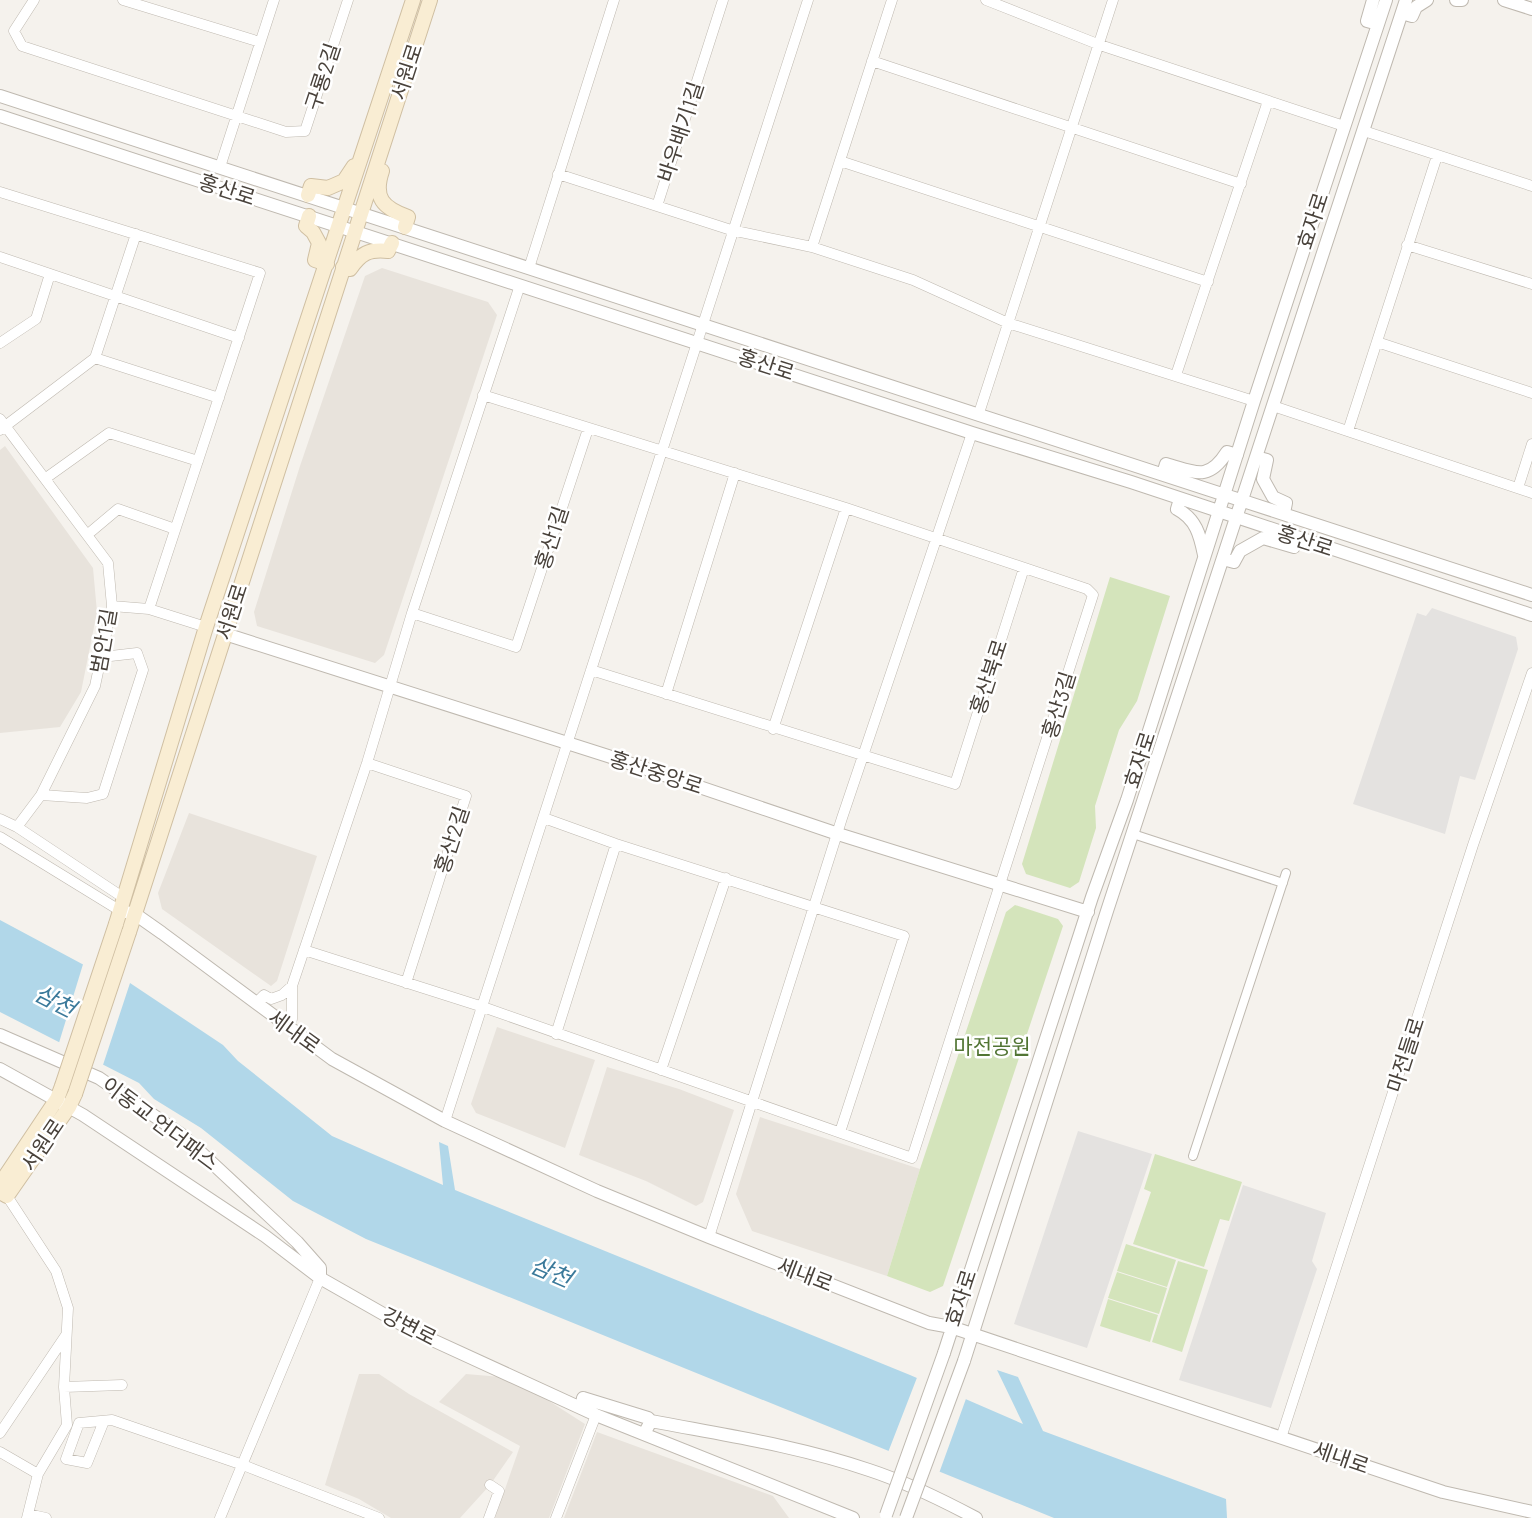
<svg xmlns="http://www.w3.org/2000/svg" width="1532" height="1518" font-family="Barlow,'Noto Sans KR',sans-serif">
  <rect width="100%" height="100%" fill="#f5f2ed"/>
  <path fill="#e8e3dc" d="M382 268 488 302 497 315 384 655 375 663 257 626 254 612 300 466 365 276Z
    M5 446 93 568 97 612 81 692 60 727 0 733V450Z
    M189 813 317 856 277 981 271 986 162 909 158 893Z
    M497 1027 595 1060 565 1148 476 1113 471 1104Z
    M607 1067 679 1089 734 1110 703 1202 696 1206 646 1181 579 1155Z
    M760 1117 920 1169 887 1276 752 1231 736 1194Z
    M359 1374H379L409 1394 513 1452 490 1485 460 1518H391L359 1499 325 1485Z
    M466 1374 513 1378 585 1424 549 1518H495L520 1446 439 1402Z
    M597 1432 773 1496 789 1518H564Z"/>
  <path fill="#d4e4bb" d="M1110 577 1170 596 1137 701 1119 730 1095 806 1096 828 1079 882 1070 888 1026 874 1022 864Z
    M1015 905 1058 919 1063 926 943 1286 930 1292 887 1276 920 1169 1006 912Z
    M1155 1154 1242 1182 1229 1221 1220 1219 1204 1267 1133 1244 1151 1192 1144 1189Z
    M1126 1244 1176 1260 1167 1287 1117 1271Z
    M1178 1261 1208 1270 1182 1352 1152 1342Z
    M1117 1272 1167 1288 1159 1314 1108 1298Z
    M1108 1299 1158 1315 1150 1342 1100 1326Z"/>
  <path fill="#e4e2e0" d="M1432 608 1516 637 1518 649 1475 780 1460 776 1445 834 1353 804 1417 613 1426 616Z
    M1078 1131 1152 1154 1087 1348 1014 1324Z
    M1243 1185 1326 1213 1312 1261 1317 1269 1271 1408 1179 1380Z"/>
  <path fill="#b1d7e9" d="M0 920 84 965 130 983 223 1045 238 1061 332 1136 443 1185 439 1142 448 1146 455 1190 910 1375 1023 1424 997 1370 1018 1377 1043 1431 1226 1499 1227 1518H1054L366 1239 293 1201 201 1128 154 1099 139 1083 0 1012Z"/>
  <path fill="#f5f2ed" d="M84 961 131 980 102 1068 58 1046Z
    M918 1375 967 1396 938 1476 887 1455Z"/>
  <g fill="none" stroke-linecap="round" stroke-linejoin="round">
    <defs>
      <path id="pedestrian" d="M1133 834 1283 883
        M1193 1156 1286 873"/>
      <path id="minor" d="M34 0 14 31 22 46 286 132 305 131 348 0
        M123 0 260 42
        M986 0 1100 45 1344 126
        M872 61 1241 184
        M1364 131 1532 186
        M840 161 1208 282
        M220 167 274 0
        M558 174 731 230 812 247 913 280 1008 323 1254 401
        M0 192 260 273 149 609
        M657 206 723 0
        M1407 245 1532 284
        M812 247 892 0
        M0 257 239 338
        M529 268 614 0
        M1377 342 1532 393
        M0 343 36 319 50 274
        M95 358 219 398
        M1176 375 1268 101
        M1273 406 1532 493
        M979 413 1113 0
        M0 419 108 563 112 606 95 686 41 795 17 827
        M0 430 95 358 136 234
        M1348 431 1437 156
        M46 478 109 433 198 461
        M1518 488 1532 444
        M87 535 118 509 175 529
        M112 606 149 609 206 627
        M412 613 516 647 588 429
        M591 670 955 784 1024 568
        M666 694 735 473
        M773 729 846 508
        M367 763 466 796 406 983
        M41 795 87 798 103 794 143 670 137 653 102 657
        M544 818 616 844 904 936 840 1132
        M0 819 17 827 124 898
        M0 837 119 910
        M304 950 483 1007 912 1158 1093 595 1087 589 846 508 483 395
        M256 1003 264 995 271 999 282 995 292 986
        M287 1027 292 1019V986L367 763 412 613 520 285
        M556 1034 616 844
        M661 1070 726 878
        M445 1121 808 0
        M7 1196 56 1271 68 1308 64 1387 67 1425 38 1474 27 1518
        M709 1237 842 818 972 433
        M64 1387 122 1385
        M104 1421 87 1463 66 1459 79 1423 112 1420 243 1465 379 1518
        M0 1433 66 1335
        M1281 1438 1473 845 1532 673
        M0 1452 38 1474
        M28 1514 46 1518
        M220 1518 320 1278
        M489 1518 499 1491 490 1485
        M556 1518 596 1415"/>
      <path id="tertiary" d="M1373 0 1367 21 1378 24
        M1456 0H1462
        M1504 0 1532 9
        M1402 13 1412 16 1416 7 1427 0
        M0 96 1532 595
        M0 116 972 433 1131 482 1532 615
        M1256 457 1267 460 1263 479 1273 497 1286 503 1284 513
        M1163 474 1166 464C1195 472 1208 482 1227 452L1237 455
        M1180 499 1177 509C1196 519 1200 535 1204 555
        M1223 559 1234 562 1240 551 1263 538 1294 547 1298 538
        M225 634 608 756 838 834 1088 912
        M126 912 135 914 162 933 332 1059 445 1121 597 1191 709 1237 929 1323 951 1327 1443 1492 1532 1512
        M0 1035 99 1078 182 1135 297 1242 320 1268V1278
        M0 1069 83 1115 265 1236 320 1278 415 1332 596 1415 853 1518
        M944 1353 1092 897 1127 800 1254 401 1386 0
        M964 1361 1107 911 1406 0
        M581 1408 583 1398 648 1418 651 1421
        M644 1434 651 1421C724 1435 799 1446 869 1470 906 1482 942 1500 976 1518"/>
      <path id="secondary" d="M382 171C373 198 383 208 408 217L405 227
        M308 195 311 186 328 188 344 181 354 166
        M309 216 306 226 313 232 319 243 315 260 327 264
        M343 267 350 269C361 253 369 249 388 251L392 243
        M116 924 206 627 413 0
        M129 932 430 0
        M0 1184 57 1099 62 1086
        M0 1192 7 1196 69 1107 75 1094"/>
    </defs>
    <use href="#pedestrian" stroke="#bfb9b0" stroke-width="10"/>
    <use href="#minor" stroke="#bfb9b0" stroke-width="11"/>
    <use href="#tertiary" stroke="#bfb9b0" stroke-width="14"/>
    <use href="#secondary" stroke="#cfbfa2" stroke-width="16"/>
    <use href="#pedestrian" stroke="#fff" stroke-width="8"/>
    <use href="#minor" stroke="#fff" stroke-width="10"/>
    <use href="#tertiary" stroke="#fff" stroke-width="12"/>
    <use href="#secondary" stroke="#f9edd3" stroke-width="14"/>
    <defs>
      <path id="tertiary-bridge" d="M886 1515 944 1353
        M906 1518 964 1361"/>
      <path id="secondary-bridge" d="M62 1086 116 924
        M75 1094 129 932"/>
    </defs>
    <use href="#tertiary-bridge" stroke="#bfb9b0" stroke-width="14" stroke-linecap="butt"/>
    <use href="#secondary-bridge" stroke="#cfbfa2" stroke-width="16" stroke-linecap="butt"/>
    <use href="#tertiary-bridge" stroke="#fff" stroke-width="12"/>
    <use href="#secondary-bridge" stroke="#f9edd3" stroke-width="14"/>
  </g>
  <g text-anchor="middle" stroke-width="5" stroke-linejoin="round" paint-order="stroke">
    <g font-size="21" fill="#49423b" stroke="#fff">
      <text transform="translate(407 72) rotate(-72)" y="7">서원로</text>
      <text transform="translate(323 77) rotate(-72)" y="7">구룡2길</text>
      <text transform="translate(681 132) rotate(-72)" y="7">바우배기1길</text>
      <text transform="translate(227 190) rotate(18)" y="7">홍산로</text>
      <text transform="translate(1313 221) rotate(-72)" y="7">효자로</text>
      <text transform="translate(766 365) rotate(18)" y="7">홍산로</text>
      <text transform="translate(552 538) rotate(-72)" y="7">홍산1길</text>
      <text transform="translate(1305 541) rotate(18)" y="7">홍산로</text>
      <text transform="translate(232 612) rotate(-72)" y="7">서원로</text>
      <text transform="translate(104 641) rotate(-80)" y="7">범안1길</text>
      <text transform="translate(989 677) rotate(-72)" y="7">홍산북로</text>
      <text transform="translate(1059 705) rotate(-73)" y="7">홍산3길</text>
      <text transform="translate(1140 760) rotate(-72)" y="7">효자로</text>
      <text transform="translate(656 773) rotate(18)" y="7">홍산중앙로</text>
      <text transform="translate(452 840) rotate(-72)" y="7">홍산2길</text>
      <text transform="translate(294 1032) rotate(36)" y="7">세내로</text>
      <text transform="translate(1406 1055) rotate(-72)" y="7">마전들로</text>
      <text transform="translate(160 1124) rotate(37)" y="7">이동교 언더패스</text>
      <text transform="translate(43 1145) rotate(-56)" y="7">서원로</text>
      <text transform="translate(805 1275) rotate(21)" y="7">세내로</text>
      <text transform="translate(961 1298) rotate(-72)" y="7">효자로</text>
      <text transform="translate(409 1327) rotate(27)" y="7">강변로</text>
      <text transform="translate(1341 1458) rotate(19)" y="7">세내로</text>
    </g>
    <g font-size="21" fill="#527534" stroke="#fff">
      <text x="992" y="1054">마전공원</text>
    </g>
    <g font-size="23" font-style="italic" fill="#3a799a" stroke="#fff">
      <text transform="translate(55 1001) rotate(27)" y="8">삼천</text>
      <text transform="translate(551 1272) rotate(23)" y="8">삼천</text>
    </g>
  </g>
</svg>
